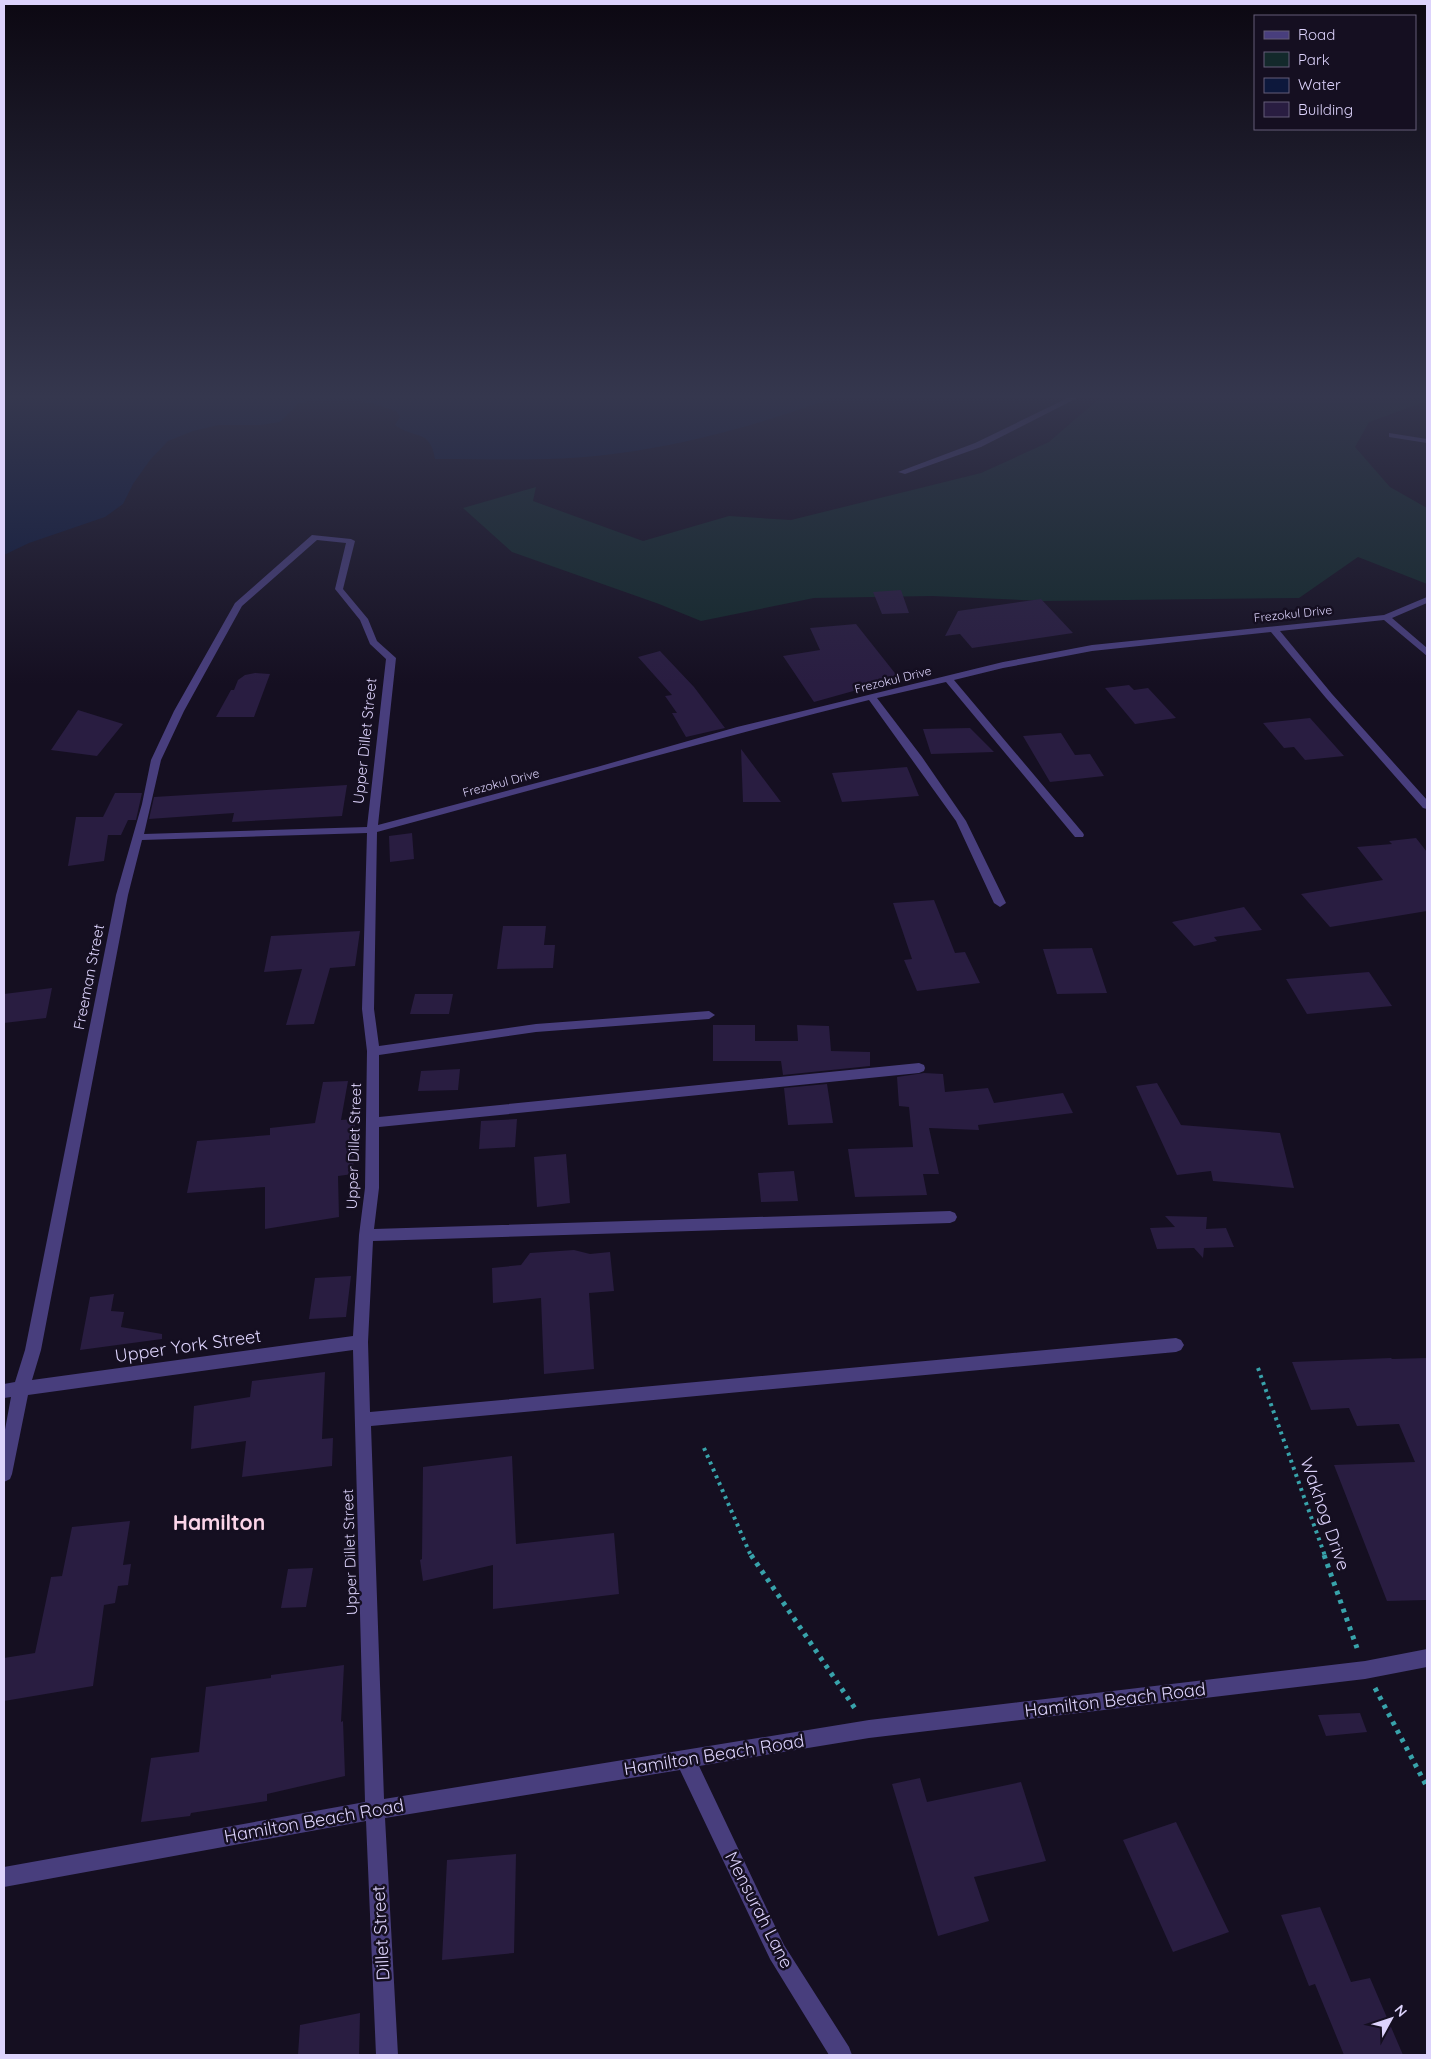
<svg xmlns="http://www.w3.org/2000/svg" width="1431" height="2059" font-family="Quicksand,sans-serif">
  <rect width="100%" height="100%" fill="#150f21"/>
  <path fill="#13292b" d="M1103 395H1427V401L1369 422 1355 447 1390 487 1427 508V584L1358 557 1299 598 1043 601 932 596 814 598 701 621 659 604 512 552 463 508 536 487 533 501 643 541 729 516 791 520 981 473 1049 442Z"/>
  <path fill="#0d183c" d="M4 395H841C768 422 691 444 613 454 555 462 494 459 435 459 430 428 415 440 395 425L400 417 396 411 371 403 352 399 307 401 298 404 280 422 261 425H219L193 431 168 441 150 460 133 484 123 504 105 517 29 543 4 555Z"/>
  <path fill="#291d41" d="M901 590 909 613 882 614 873 592Z
    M1041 599 1073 633 972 648 960 634 945 636 958 611Z
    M856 624 902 682 857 690 814 702 783 656 820 650 810 628Z
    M660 651 694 687 725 728 686 737 672 713H677L665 696 672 695 638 657Z
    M255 673 270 674 254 717H216L231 690H234L238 680 245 675Z
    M1129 685 1134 690 1148 688 1176 718 1135 724 1105 688Z
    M78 710 123 724 97 756 51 750Z
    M1310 718 1344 756 1305 760 1294 747 1284 748 1263 723Z
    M970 728 994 752 931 754 923 729Z
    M1061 733 1075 755 1090 754 1104 776 1050 782 1023 736Z
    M741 749 781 802H743Z
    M907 767 919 796 842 802 832 773Z
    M347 785 342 816 232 822 234 813 149 819 154 797Z
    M115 793H142L136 820H128L121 835H108L104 861 68 866 76 817H103Z
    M412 833 414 859 390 862 389 836Z
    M1416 838 1427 852V911L1330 927 1301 894 1383 880 1357 847 1392 844 1389 841Z
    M934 900 955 953 965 952 980 983 917 991 904 960 912 959 893 903Z
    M1244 907 1262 930 1214 937 1217 941 1194 946 1172 922Z
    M503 926H546L544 945H555L553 968 497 969Z
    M360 931 355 966 330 968 314 1024 286 1025 302 969 264 972 271 936Z
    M1092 948 1107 993 1057 994 1043 949Z
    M1369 972 1392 1006 1307 1014 1286 979Z
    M52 988 46 1018 4 1023V994Z
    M415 994H453L449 1014H410Z
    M713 1025H755V1041H798L797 1025 829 1026 831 1051 870 1052V1066L783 1075 781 1061H713Z
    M460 1069 458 1090 418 1091 421 1071Z
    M924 1073 943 1074 945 1092 988 1088 994 1103 1063 1093 1073 1113 978 1125 979 1130 929 1128 939 1174H923L927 1195 855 1197 848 1149 913 1147 909 1107 899 1106 897 1077Z
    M348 1081 341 1120 355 1119 353 1174 338 1176 339 1217 265 1229V1187L187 1193 197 1141 270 1135V1128L315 1123 323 1082Z
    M1157 1083 1181 1125 1280 1133 1294 1188 1213 1181 1211 1171 1177 1175 1136 1086Z
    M827 1084 833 1123 788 1125 784 1088Z
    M517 1119 515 1147 479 1149 481 1121Z
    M566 1154 570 1203 537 1207 534 1157Z
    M794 1171 798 1201 761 1202 758 1173Z
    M1165 1216 1207 1217 1206 1229 1226 1228 1234 1247 1204 1248 1203 1258 1194 1248 1157 1249 1150 1228 1175 1227Z
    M574 1250 590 1254 610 1252 614 1291 589 1293 594 1369 544 1374 541 1298 493 1303 492 1268 521 1265 530 1253Z
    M351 1276 346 1317 309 1319 315 1278Z
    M114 1294 111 1311 124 1312 121 1327 162 1334V1339L80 1350 90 1297Z
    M1391 1358 1392 1359 1427 1358V1600L1387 1601 1334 1465 1415 1462 1399 1424 1357 1426 1349 1408 1311 1410 1292 1362Z
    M325 1372 322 1439 333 1438 332 1466 242 1477 246 1441 191 1449 194 1406 250 1397 252 1381Z
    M512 1456 516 1544 614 1533 619 1594 493 1609V1565L423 1581 420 1560 422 1559 423 1467Z
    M130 1521 123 1565 131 1564 128 1585 118 1586 115 1603 104 1605 93 1686 4 1701V1658L35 1653 51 1577 62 1576 72 1527Z
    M313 1568 306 1607 281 1608 288 1569Z
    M344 1665 341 1722 343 1721 345 1776 267 1794V1801L191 1813 190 1816 141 1822 151 1758 199 1752 206 1687 271 1678V1675Z
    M1360 1713 1367 1732 1326 1736 1318 1715Z
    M920 1778 927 1802 1021 1782 1046 1861 974 1877 989 1921 938 1936 892 1784Z
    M1176 1822 1229 1932 1173 1952 1123 1840Z
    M516 1854 514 1953 442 1960 447 1860Z
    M1320 1907 1351 1982 1370 1978 1403 2055H1344L1315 1984 1309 1986 1281 1915Z
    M360 2013 359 2055H298L300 2025Z"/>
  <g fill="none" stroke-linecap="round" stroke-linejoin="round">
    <path stroke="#38a3ab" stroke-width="4" stroke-dasharray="3 4.5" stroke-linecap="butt" d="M1258 1368 1325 1556
      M704 1448 751 1556"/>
    <path stroke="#38a3ab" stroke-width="5" stroke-dasharray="4 5.5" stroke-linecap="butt" d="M751 1555 856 1710
      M1324 1555 1357 1648
      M1375 1688 1427 1787"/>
    <path fill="#483e7d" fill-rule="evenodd" d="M1074 395H1083L981 447 905 474 898 472 975 443Z
      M1389 433 1427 439V443L1389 437Z
      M312 535 351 539 355 541 343 589 368 619 377 641 396 658 378 825 597 767 737 727 1003 662 1092 645 1384 615 1427 597V603L1392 618 1427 648V656L1384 620 1280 631 1332 694 1427 800V809L1423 808 1326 698 1271 632 1092 651 1003 668 954 680 1083 833 1084 835 1083 837H1075L946 682 877 698 922 757 966 821 1006 903 1000 907 994 903 956 821 869 700C704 741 541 788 377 832L374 1009 379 1046 536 1024 709 1011 715 1015 709 1019 536 1032 379 1055V1117L919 1063 924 1065 925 1068 924 1071 919 1073 379 1127V1188L374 1229 950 1211 955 1213 957 1217 955 1221 950 1223 373 1241 368 1342 370 1412 1176 1338 1181 1340 1184 1345 1181 1350 1176 1352 371 1426 384 1799 869 1720 1365 1661 1427 1649V1667L1365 1679 869 1738 699 1766 784 1945 849 2047 852 2055H829L770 1959 680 1770 385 1818 398 2055H376L366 1821 4 1887V1867L365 1802 353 1350 28 1395 12 1474 10 1479 4 1482V1435L11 1397 4 1398V1384L15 1382 25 1350 116 895 142 804 151 760 174 711 235 603ZM317 540 346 543 335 589 360 620 370 644 386 659 367 827 144 834 161 760 184 711 242 606ZM367 833 362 1009 367 1051 365 1188 359 1235 353 1336 32 1380 41 1350 128 895 142 840Z"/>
  </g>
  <linearGradient id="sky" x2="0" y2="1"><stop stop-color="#0c0812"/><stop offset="0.58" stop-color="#35374e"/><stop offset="1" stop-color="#35374e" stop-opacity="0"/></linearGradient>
  <rect width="1431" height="684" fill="url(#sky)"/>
  <g text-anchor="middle" stroke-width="5" stroke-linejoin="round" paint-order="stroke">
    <g font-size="12" fill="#ddd3fc" stroke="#150f21">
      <text transform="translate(1293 614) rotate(-6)" y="4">Frezokul Drive</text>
      <text transform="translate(893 680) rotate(-14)" y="4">Frezokul Drive</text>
      <text transform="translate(501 783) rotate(-15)" y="4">Frezokul Drive</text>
    </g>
    <g font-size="15" fill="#ddd3fc" stroke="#150f21">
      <text transform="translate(365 741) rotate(-84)" y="5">Upper Dillet Street</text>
      <text transform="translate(89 977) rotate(-79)" y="5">Freeman Street</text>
      <text transform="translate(354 1146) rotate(-88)" y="5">Upper Dillet Street</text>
      <text transform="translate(350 1552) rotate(-92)" y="5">Upper Dillet Street</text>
    </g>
    <g font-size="18" fill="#ddd3fc" stroke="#150f21">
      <text transform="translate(188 1346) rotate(-8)" y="6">Upper York Street</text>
      <text transform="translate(1325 1514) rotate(71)" y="6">Wakhog Drive</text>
      <text transform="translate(1115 1700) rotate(-7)" y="6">Hamilton Beach Road</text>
      <text transform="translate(714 1755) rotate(-9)" y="6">Hamilton Beach Road</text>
      <text transform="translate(314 1821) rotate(-10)" y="6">Hamilton Beach Road</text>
      <text transform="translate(759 1910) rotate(63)" y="6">Mensurah Lane</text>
      <text transform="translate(381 1933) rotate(-93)" y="6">Dillet Street</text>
    </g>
    <g font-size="21" font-weight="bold" fill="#fcd5e9" stroke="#150f21">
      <text x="219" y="1530">Hamilton</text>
    </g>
  </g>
  <rect width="1431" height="2059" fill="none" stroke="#ddd3fc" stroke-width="10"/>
  <rect x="1254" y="15" width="162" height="115" fill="#150f21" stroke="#655d79"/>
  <rect x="1264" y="31" width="25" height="8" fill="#483e7d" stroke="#655d79"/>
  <text x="1298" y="40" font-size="15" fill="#ddd3fc">Road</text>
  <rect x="1264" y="52" width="25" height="15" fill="#13292b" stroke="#655d79"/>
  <text x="1298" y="65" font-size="15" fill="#ddd3fc">Park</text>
  <rect x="1264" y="78" width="25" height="15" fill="#0d183c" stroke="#655d79"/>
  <text x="1298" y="90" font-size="15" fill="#ddd3fc">Water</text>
  <rect x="1264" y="102" width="25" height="15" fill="#291d41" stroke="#655d79"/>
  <text x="1298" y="115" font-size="15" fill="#ddd3fc">Building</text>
  <g transform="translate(1391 2019) rotate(50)" stroke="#150f21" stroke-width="4" paint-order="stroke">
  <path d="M0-4L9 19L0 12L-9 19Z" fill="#ddd3fc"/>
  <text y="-8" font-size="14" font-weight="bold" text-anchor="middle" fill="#ddd3fc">N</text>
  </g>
</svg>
